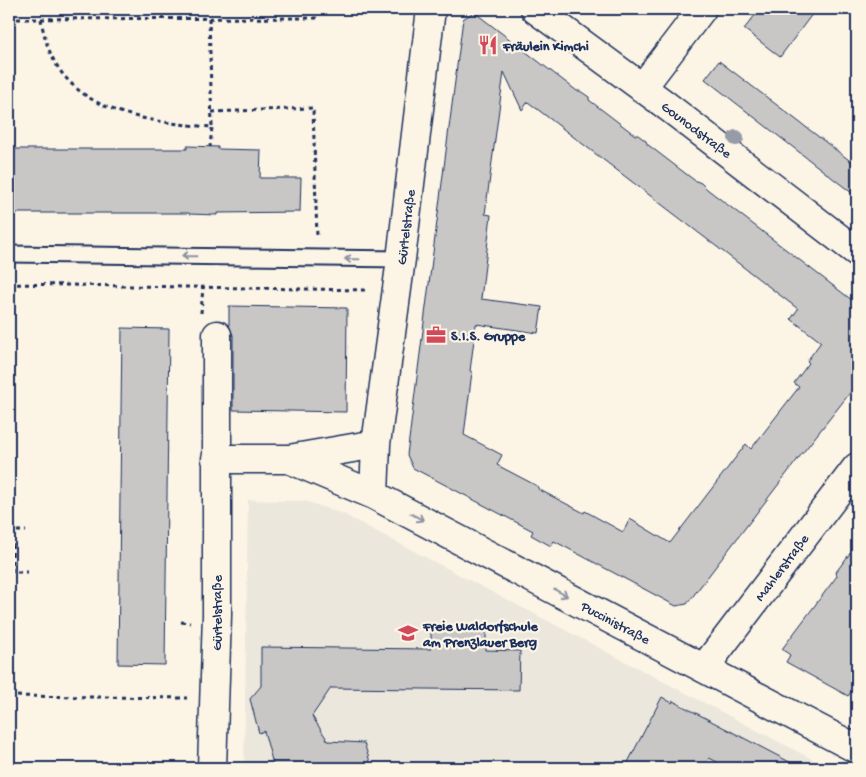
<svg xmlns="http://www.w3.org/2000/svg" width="866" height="777" font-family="'Gochi Hand',sans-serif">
  <rect width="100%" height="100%" fill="#fcf5e5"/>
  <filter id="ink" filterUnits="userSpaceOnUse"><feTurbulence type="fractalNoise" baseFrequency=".02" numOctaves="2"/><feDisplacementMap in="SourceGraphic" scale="10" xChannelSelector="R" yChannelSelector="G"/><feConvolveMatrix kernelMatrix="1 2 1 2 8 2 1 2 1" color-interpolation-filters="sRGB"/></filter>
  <g filter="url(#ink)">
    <path fill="#ece7dc" d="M248 500 305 501 343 514 829 768H244Z"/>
    <path fill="#c8c7c6" stroke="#1b2f5e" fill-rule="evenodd" d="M760 9H816L780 57 744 29Z
      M474 12 577 91H580L589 97V100L635 135H638L646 141 647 144 694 180 701 183 707 189 857 304V384L801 455 687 604 676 606 554 541 551 546 531 535 533 531 413 468 407 455 463 19ZM504 72 522 110 528 102 798 309 791 319 821 342 807 361 809 363 794 383 799 387 751 449 746 444 670 543 630 519 623 532 585 511 584 513 538 489 539 487 497 465 502 455 464 435 472 372 470 371 476 324 538 333 542 307 481 299 491 215 485 214Z
      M719 61 857 166V197L705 79Z
      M187 146 218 147V149L261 150 260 178H301L300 212 217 213V215L189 214V213H9V149H187Z
      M229 306 347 308 346 412 233 410V335L229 325Z
      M122 328 169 329 165 665 118 664Z
      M857 544V684L848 696 786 662 790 655 782 649 837 576 836 572Z
      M431 626 486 627V650L520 651 519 690 331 688 312 716 328 741 364 743 372 768H274L264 731 259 733 250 699 261 686V647L431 649Z
      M662 697 672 703 673 701 801 768H730L709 758 703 768H625Z"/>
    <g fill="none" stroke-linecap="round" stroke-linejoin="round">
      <defs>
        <path id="lane" d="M9 254 401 259"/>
        <path id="street" d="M535 9 663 103 857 252
          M642 88 702 9
          M216 459H289L376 444
          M289 459 374 495 857 749
          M374 495 376 444 401 259 431 9
          M704 668 857 467
          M212 768 217 615V335"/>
      </defs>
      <use href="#lane" stroke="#1b2f5e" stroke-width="19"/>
      <use href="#street" stroke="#1b2f5e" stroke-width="31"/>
      <path stroke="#1b2f5e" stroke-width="3" stroke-dasharray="4 4" stroke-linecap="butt" d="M209 18 212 127
        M9 19 318 18
        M41 19C42 26 44 34 46 41 68 114 148 122 212 127L210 147
        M212 112 313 108 317 238
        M9 284 366 290
        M201 313 203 286
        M9 531H26
        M9 572H28
        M12 572 13 531
        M181 622 190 623
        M9 696 187 698"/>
      <use href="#lane" stroke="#fcf5e5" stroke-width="15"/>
      <use href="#street" stroke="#fcf5e5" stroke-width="28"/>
    </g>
    <circle fill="#969ba8" cx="736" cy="138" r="8"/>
    <defs><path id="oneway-shaft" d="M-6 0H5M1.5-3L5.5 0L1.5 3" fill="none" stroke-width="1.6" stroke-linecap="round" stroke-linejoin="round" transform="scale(1.25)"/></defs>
    <g stroke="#8c92a2">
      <use href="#oneway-shaft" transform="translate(189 256) rotate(-179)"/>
      <use href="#oneway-shaft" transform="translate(352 259) rotate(-179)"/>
      <use href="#oneway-shaft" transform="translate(417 517) rotate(28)"/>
      <use href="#oneway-shaft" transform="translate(561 593) rotate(28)"/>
    </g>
  </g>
  <defs>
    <symbol id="restaurant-bare" viewBox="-9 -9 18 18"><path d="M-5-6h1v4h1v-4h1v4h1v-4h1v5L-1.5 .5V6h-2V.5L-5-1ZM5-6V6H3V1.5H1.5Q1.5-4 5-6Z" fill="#d1495b" stroke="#fcf5e5" stroke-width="2.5" paint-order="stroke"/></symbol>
    <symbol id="office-bare" viewBox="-9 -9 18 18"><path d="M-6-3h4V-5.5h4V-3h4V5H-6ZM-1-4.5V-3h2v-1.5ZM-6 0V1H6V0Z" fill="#d1495b" stroke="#fcf5e5" stroke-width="2.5" paint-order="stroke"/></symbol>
    <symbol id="school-bare" viewBox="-9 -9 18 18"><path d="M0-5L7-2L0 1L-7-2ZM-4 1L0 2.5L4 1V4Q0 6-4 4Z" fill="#d1495b" stroke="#fcf5e5" stroke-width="2.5" paint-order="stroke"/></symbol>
  </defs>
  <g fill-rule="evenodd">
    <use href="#restaurant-bare" x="474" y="31" width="28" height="28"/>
    <use href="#office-bare" x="422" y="321" width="28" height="28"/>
    <use href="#school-bare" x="394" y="619" width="28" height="28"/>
  </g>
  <g text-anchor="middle" stroke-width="4.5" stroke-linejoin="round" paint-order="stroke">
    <g font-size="14" font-weight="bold" fill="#1b2f5e" stroke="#fcf5e5" text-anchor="start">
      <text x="503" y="50">Fräulein Kimchi</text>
      <text x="451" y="340">S.I.S. Gruppe</text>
      <text x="423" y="630">Freie Waldorfschule<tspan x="423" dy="16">am Prenzlauer Berg</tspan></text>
    </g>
    <g font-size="14" fill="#1b2f5e" stroke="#fcf5e5">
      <text transform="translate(697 129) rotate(37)" y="5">Gounodstraße</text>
      <text transform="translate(405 227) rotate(-83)" y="5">Gürtelstraße</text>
      <text transform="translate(781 567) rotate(-53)" y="5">Mahlerstraße</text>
      <text transform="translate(216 613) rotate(-90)" y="5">Gürtelstraße</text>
      <text transform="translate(616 622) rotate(28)" y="5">Puccinistraße</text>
    </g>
  </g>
  <rect width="866" height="777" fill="none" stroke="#fcf5e5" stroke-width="30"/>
  <rect x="15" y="15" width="836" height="747" fill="none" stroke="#1b2f5e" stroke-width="2" filter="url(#ink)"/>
</svg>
